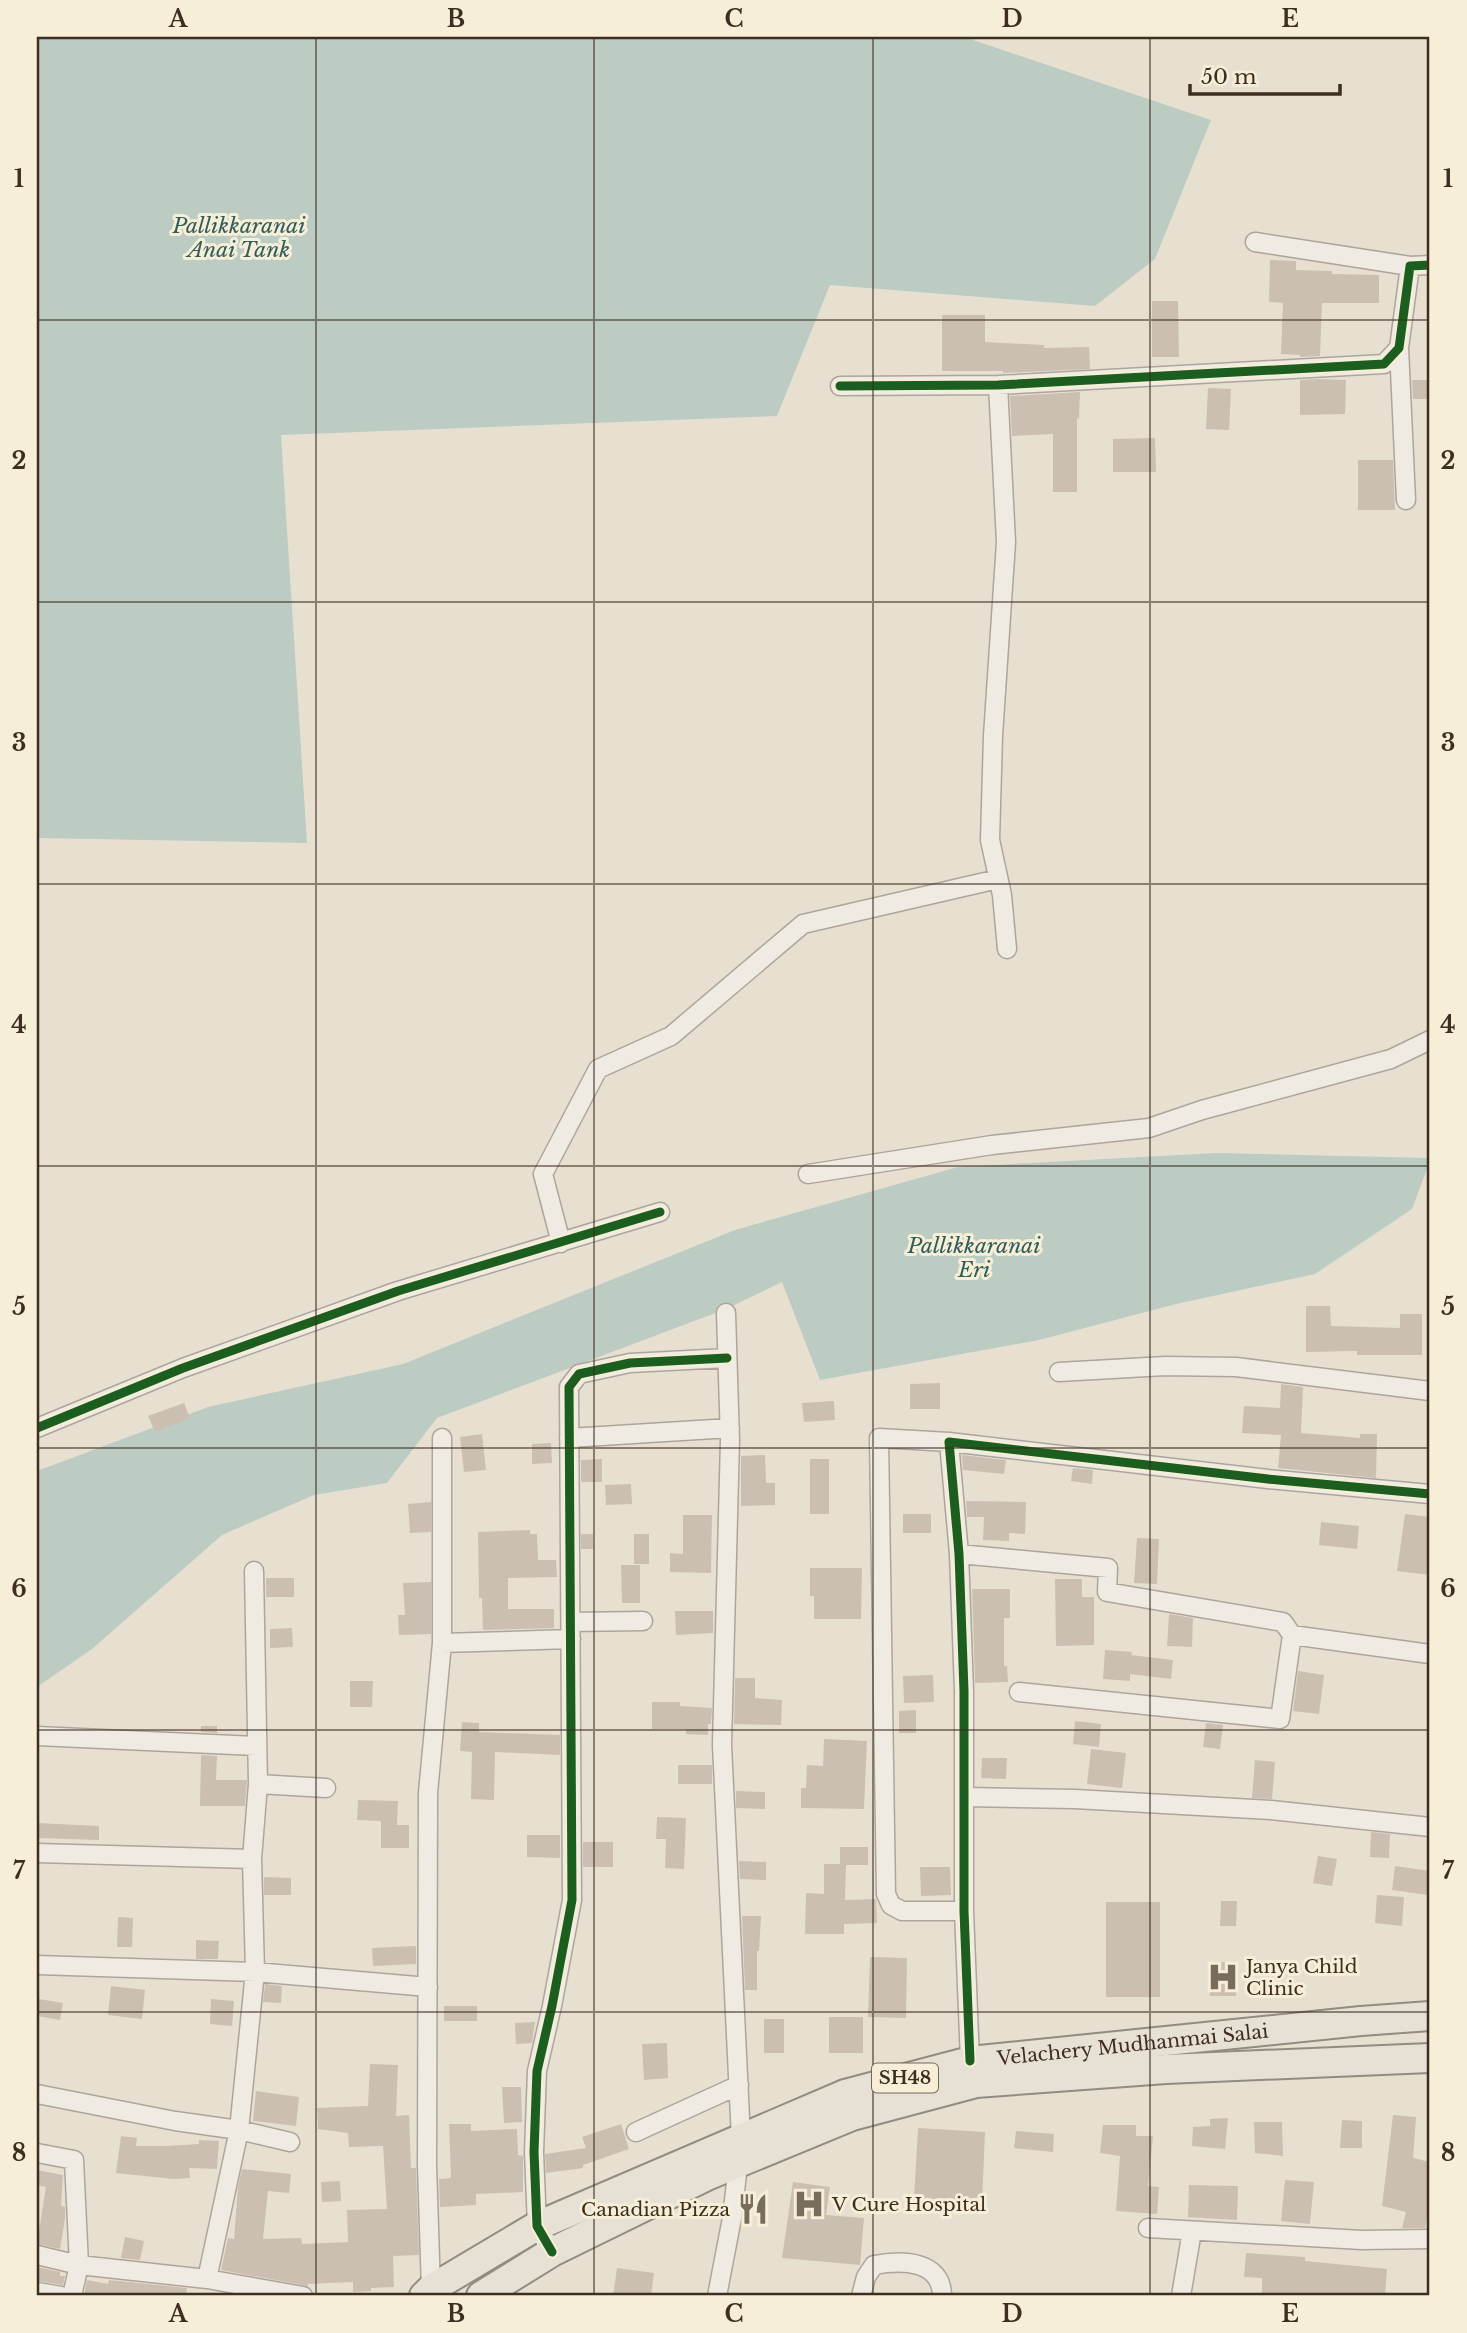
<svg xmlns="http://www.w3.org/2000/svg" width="1467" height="2333" font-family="'Libre Baskerville',serif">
  <rect width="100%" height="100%" fill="#e7e0d1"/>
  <path fill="#bcccc2" d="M37 37H964L1211 120 1155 259 1095 306 830 285 777 416 281 435 307 843 37 838Z
    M1217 1153 1430 1158V1161L1412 1209 1315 1274 1176 1304 1039 1340 820 1380 782 1282 726 1309 437 1418 387 1483 314 1495 222 1535 92 1649 37 1687V1471L208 1407 403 1364 735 1230 958 1167Z"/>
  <path fill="#cbbfb2" d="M1270 260 1296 261V270L1332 271V274L1379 275V303H1322L1320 356 1300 357V355L1281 354 1283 303 1269 302Z
    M1152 301H1178L1179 357H1152Z
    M942 315H985V342L1044 345V348L1089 347 1090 369 1003 373V371H942Z
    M1319 379 1346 380 1345 414 1300 415V380Z
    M1412 380H1430V399H1413Z
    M1208 388 1231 389 1229 430 1206 429Z
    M1080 392 1079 419 1077 418V492H1053V434L1012 436 1010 396Z
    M1155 438 1156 472H1113V439Z
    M1358 460H1393L1395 510H1358Z
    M1306 1306H1330L1331 1326 1400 1328V1314H1422V1355H1357V1351L1306 1352Z
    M940 1383V1409H910V1384Z
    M1281 1384 1303 1387 1301 1433 1360 1438V1434H1377L1376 1478 1278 1468 1281 1435 1242 1433 1244 1406 1280 1408Z
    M834 1401 835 1420 804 1422 802 1403Z
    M184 1403 190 1418 155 1432 148 1416Z
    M482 1434 486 1470 464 1472 460 1437Z
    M551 1443 552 1463 532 1464V1444Z
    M765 1455 766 1483H775V1505L741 1506V1456Z
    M962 1455 1006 1460 1004 1474 963 1470Z
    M602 1459V1482H581V1460Z
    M810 1459H829V1514H810Z
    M1073 1468 1093 1470 1092 1484 1071 1481Z
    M631 1484 632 1504 606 1505 605 1485Z
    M966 1501 1026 1502 1025 1534 1009 1533V1541L983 1540 984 1517H967Z
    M431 1502V1532L410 1533 408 1504Z
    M903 1514H931V1533H903Z
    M1405 1514 1430 1517V1575L1397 1571Z
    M683 1515H712L711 1573 670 1572V1553L683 1554Z
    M1321 1522 1359 1526 1357 1549 1319 1545Z
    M530 1530V1534H537L538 1560H556L557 1577 508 1578V1609H554V1628L483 1630 482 1598H479L478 1532Z
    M581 1534H593V1549H581Z
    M634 1534H649V1564H634Z
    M1137 1538 1159 1539 1157 1584 1134 1583Z
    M621 1565H640V1603H622Z
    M810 1568H862L861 1619H814V1596H810Z
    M266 1578H294V1597H266Z
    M1055 1579H1082V1597H1094V1645L1056 1646Z
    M431 1582V1634L399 1635 398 1615H405L403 1583Z
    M972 1589H1010V1618H1004V1666H1007L1008 1682 975 1683Z
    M675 1611H713V1633L676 1635Z
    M1169 1614 1193 1618 1192 1647 1167 1646Z
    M292 1628 293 1647 270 1648V1629Z
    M1105 1650 1132 1652 1131 1655 1173 1660 1171 1679 1130 1674V1681L1103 1679Z
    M1298 1671 1324 1675 1319 1714 1293 1711Z
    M933 1675 934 1702 904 1703 903 1676Z
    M735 1678H755V1698L782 1700 781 1725 734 1724Z
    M350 1681H373L372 1707H350Z
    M652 1702H680V1706L712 1708 711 1724H708V1735L686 1734V1729H652Z
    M916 1710V1733H899V1711Z
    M1075 1721 1101 1724 1099 1747 1073 1744Z
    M462 1722 479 1723V1732L560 1735V1755L495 1752 494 1800 471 1799 472 1752 460 1751Z
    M1206 1723 1223 1725 1220 1749 1203 1747Z
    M201 1726H217V1733L201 1732Z
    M824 1739 867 1741 864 1809 801 1808V1788H806L807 1765 823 1766Z
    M1091 1749 1126 1753 1122 1788 1087 1784Z
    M201 1755 217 1756 216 1780H247L245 1806H200Z
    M982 1758H1007L1006 1779 981 1778Z
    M1255 1760 1275 1762 1272 1799 1252 1798Z
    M678 1765H712V1784H678Z
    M736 1791 765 1792V1809L736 1808Z
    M358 1800 398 1801 397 1825H409V1848H381V1821L357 1820Z
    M657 1817 686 1818 684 1869 665 1868 666 1839H656Z
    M37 1823 99 1826V1840L37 1838Z
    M1371 1832 1390 1834 1389 1858 1370 1857Z
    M527 1835H560V1858L527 1857Z
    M583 1842H613V1867H583Z
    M840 1847H868V1865H846L845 1900 876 1899 877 1923 844 1924V1934H805L806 1893 824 1894V1864H840Z
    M1318 1856 1337 1859 1332 1886 1313 1883Z
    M739 1861 766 1862V1880L740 1879Z
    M1395 1866 1430 1871 1428 1895 1392 1890Z
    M920 1867H950L951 1895 921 1896Z
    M264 1877 291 1878V1895H264Z
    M1377 1895 1404 1897 1402 1926 1375 1923Z
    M1221 1901H1237L1236 1926H1220Z
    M1106 1902H1160V1997H1106Z
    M742 1916H761L759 1951H757V1990H745Z
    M118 1917 133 1918 132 1947H117Z
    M196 1940 219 1941 218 1959H196Z
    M416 1946V1964L373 1966 372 1948Z
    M870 1957 907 1958 906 2018 868 2017Z
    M1210 1962H1236V1996H1210Z
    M265 1984 282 1986 281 2003 263 2002Z
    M111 1986 145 1990 142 2019 108 2015Z
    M39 1999 63 2003 60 2020 37 2016Z
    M211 1999 234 2001 232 2026 210 2024Z
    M444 2006H477V2021H444Z
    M829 2017H863V2053H829Z
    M764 2019H784V2053H764Z
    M535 2022 532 2043 516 2044 515 2023Z
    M667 2043 668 2078 644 2080 642 2044Z
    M370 2064 398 2065 396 2116 409 2115 411 2168H416L419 2255 393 2256 394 2287 371 2288V2291L353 2292V2282L308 2284V2286L221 2270 228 2238 234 2239 238 2187 242 2169 291 2174 289 2193 268 2191 263 2239 301 2238 302 2244 348 2242 347 2210 387 2209 383 2146 349 2147 348 2133 318 2129 317 2108 368 2106Z
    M502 2087H521L522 2122 504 2123Z
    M256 2091 299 2097 296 2126 253 2121Z
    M1393 2115 1416 2117 1413 2158 1430 2162V2206L1425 2228H1402L1406 2212 1382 2206Z
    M1228 2118 1225 2149 1192 2146 1193 2127 1210 2126V2119Z
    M1342 2120 1362 2121V2148H1340Z
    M1254 2122H1282L1283 2156 1255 2153Z
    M449 2124H471V2131L517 2129 518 2155 523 2156V2192L476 2194V2205L440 2207 439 2179 451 2178Z
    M621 2124 629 2149 583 2165V2168L546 2173 545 2154 586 2148 582 2137Z
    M1103 2125H1136V2136H1153L1148 2186 1159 2187 1157 2214 1116 2211 1120 2156 1100 2153Z
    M918 2128 985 2132 982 2205 966 2204 967 2201 914 2198Z
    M1016 2131 1054 2134 1053 2152 1014 2148Z
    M121 2136 137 2138 136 2146H167L199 2144V2140L219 2141 217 2169 189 2168 190 2178 173 2179 116 2173Z
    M37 2170 63 2175 61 2206 65 2207V2219L60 2249 37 2244 46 2187 37 2185Z
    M1285 2180 1314 2182 1310 2224 1281 2221Z
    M340 2181 341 2201 322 2202 321 2182Z
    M793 2182 830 2187 826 2215 864 2218 860 2265 782 2258Z
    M1189 2185 1238 2186 1237 2220 1188 2217Z
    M125 2237 144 2241 140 2260 121 2258Z
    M1246 2253 1305 2257V2261L1387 2269 1385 2296H1262V2278L1244 2277Z
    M37 2267 60 2272V2276H65L63 2285 37 2281Z
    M617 2268 654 2273 651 2296H613Z
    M87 2280 108 2284 109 2280 187 2288 186 2296H89L84 2295Z"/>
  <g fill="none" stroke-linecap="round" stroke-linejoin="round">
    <defs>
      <path id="minor" d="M1255 242 1410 266
        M1399 348 1406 500
        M998 385 1006 542 993 736 990 840 1002 895 1007 949
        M840 386 998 385 1384 364 1399 348 1410 266 1430 265
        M808 1174 992 1145 1149 1128 1202 1110 1391 1059 1430 1040
        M561 1243 543 1174 598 1069 671 1036 803 924 998 879
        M1059 1372 1165 1366 1236 1367 1430 1391
        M37 1428 183 1368 398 1291 660 1212
        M569 1438 730 1428
        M949 1442 879 1438 886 1894 891 1905 902 1911H964
        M959 1554 1108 1568 1107 1592 1283 1622 1292 1635
        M571 1622 643 1621
        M442 1643 571 1639
        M1019 1692 1280 1719 1292 1635 1430 1654
        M37 1736 256 1746
        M258 1784 326 1788
        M965 1797 1075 1799 1271 1810 1430 1827
        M37 1853 252 1859
        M37 1965 255 1972 252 1859 258 1784 254 1571
        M970 2061 964 1911V1691L959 1554 949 1442 1268 1479 1430 1494
        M37 2094 175 2121 239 2130 290 2142
        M636 2132 739 2085
        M37 2153 74 2160 79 2265 72 2296
        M1148 2228 1362 2240 1430 2239
        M552 2252 537 2226 534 2152 537 2071 552 2006 572 1900 569 1387 579 1374 630 1363 727 1358
        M37 2255 79 2265 207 2279 303 2296
        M207 2279 239 2130 255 1972 428 1987
        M431 2289 427 2166 428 1793 442 1643V1438
        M37 2292 61 2296
        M717 2296 732 2218 741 2138 722 1745 730 1440 726 1313
        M861 2296 866 2277 874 2265C902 2260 942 2260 942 2296
        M1181 2296 1192 2231"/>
      <g id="primary">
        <path id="s1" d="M424 2296 431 2289 537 2226 845 2094 970 2061 1361 2021 1430 2016"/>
        <path d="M481 2296 552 2252 709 2175 852 2116 976 2083 1166 2069 1430 2058"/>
      </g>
    </defs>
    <use href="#minor" stroke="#ada599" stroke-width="21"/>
    <use href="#primary" stroke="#928b80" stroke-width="32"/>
    <use href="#minor" stroke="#efebe3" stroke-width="18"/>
    <use href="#primary" stroke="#e6e1d4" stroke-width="28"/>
    <defs>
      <path id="cycleway" d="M840 386 998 385 1384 364 1399 348 1410 266 1430 265
        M37 1428 183 1368 398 1291 660 1212
        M970 2061 964 1911V1691L959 1554 949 1442 1268 1479 1430 1494
        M552 2252 537 2226 534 2152 537 2071 552 2006 572 1900 569 1387 579 1374 630 1363 727 1358"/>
    </defs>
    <use href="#cycleway" stroke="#f7eed8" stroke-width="13"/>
    <use href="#cycleway" stroke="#1b5e20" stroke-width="9"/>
  </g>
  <path fill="none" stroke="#3d2e20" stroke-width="2" stroke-opacity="0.55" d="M316 37V2296M594 37V2296M873 37V2296M1150 37V2296M37 320H1430M37 602H1430M37 884H1430M37 1166H1430M37 1448H1430M37 1730H1430M37 2012H1430"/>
  <defs>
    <symbol id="hospital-bare" viewBox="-9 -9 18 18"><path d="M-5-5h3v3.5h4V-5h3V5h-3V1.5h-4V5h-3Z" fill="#786c5e" stroke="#f7eed8" stroke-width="2.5" paint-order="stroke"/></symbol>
    <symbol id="restaurant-bare" viewBox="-9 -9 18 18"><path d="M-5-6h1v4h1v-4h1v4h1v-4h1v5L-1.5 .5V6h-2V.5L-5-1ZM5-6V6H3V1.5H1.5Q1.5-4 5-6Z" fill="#786c5e" stroke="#f7eed8" stroke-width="2.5" paint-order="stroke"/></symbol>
  </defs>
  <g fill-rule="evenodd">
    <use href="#hospital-bare" x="1201" y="1955" width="44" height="44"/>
    <use href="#hospital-bare" x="787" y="2182" width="44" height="44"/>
    <use href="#restaurant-bare" x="731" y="2187" width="44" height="44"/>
  </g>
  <g text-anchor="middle" stroke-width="6" stroke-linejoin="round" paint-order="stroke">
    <rect fill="#f7eed8" stroke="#756857" stroke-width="2" x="872" y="2063.5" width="66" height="29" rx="5"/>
    <g font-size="18" font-weight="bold" fill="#3d2e20">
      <text x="905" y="2084">SH48</text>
    </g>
    <g font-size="19" fill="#3d2e20" stroke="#f7eed8" text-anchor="start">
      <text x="1246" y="1973">Janya Child<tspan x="1246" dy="22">Clinic</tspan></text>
      <text x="832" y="2211">V Cure Hospital</text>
      <text x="730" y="2216" text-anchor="end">Canadian Pizza</text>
    </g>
    <g font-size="19" fill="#3d2e20" stroke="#f7eed8">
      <text dy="7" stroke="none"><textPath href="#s1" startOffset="761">Velachery Mudhanmai Salai</textPath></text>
    </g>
    <g font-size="21" font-style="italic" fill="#2f5d5a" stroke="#f7eed8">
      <text x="239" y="233">Pallikkaranai<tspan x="239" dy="24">Anai Tank</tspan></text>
      <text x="974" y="1253">Pallikkaranai<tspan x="974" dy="24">Eri</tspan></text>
    </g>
  </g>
  <rect width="1467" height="2333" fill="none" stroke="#f7eed8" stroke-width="77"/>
  <path d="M1190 84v10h150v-10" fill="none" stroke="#3d2e20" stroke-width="3.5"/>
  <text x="1201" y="84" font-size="21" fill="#3d2e20" stroke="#f7eed8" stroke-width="5" paint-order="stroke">50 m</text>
  <rect x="38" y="38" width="1390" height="2256" fill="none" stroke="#3d2e20" stroke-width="2.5"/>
  <g font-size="23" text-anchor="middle" font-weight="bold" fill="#3d2e20">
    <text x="178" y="27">A</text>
    <text x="456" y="27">B</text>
    <text x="734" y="27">C</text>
    <text x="1012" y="27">D</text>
    <text x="1290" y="27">E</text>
    <text x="19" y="187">1</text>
    <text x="1448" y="187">1</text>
    <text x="19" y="469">2</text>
    <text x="1448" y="469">2</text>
    <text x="19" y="751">3</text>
    <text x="1448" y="751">3</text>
    <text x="19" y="1033">4</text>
    <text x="1448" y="1033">4</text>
    <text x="19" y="1315">5</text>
    <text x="1448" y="1315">5</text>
    <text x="19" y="1597">6</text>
    <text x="1448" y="1597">6</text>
    <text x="19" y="1879">7</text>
    <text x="1448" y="1879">7</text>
    <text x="19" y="2161">8</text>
    <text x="1448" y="2161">8</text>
    <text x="178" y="2322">A</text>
    <text x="456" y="2322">B</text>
    <text x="734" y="2322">C</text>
    <text x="1012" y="2322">D</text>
    <text x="1290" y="2322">E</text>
  </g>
</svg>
